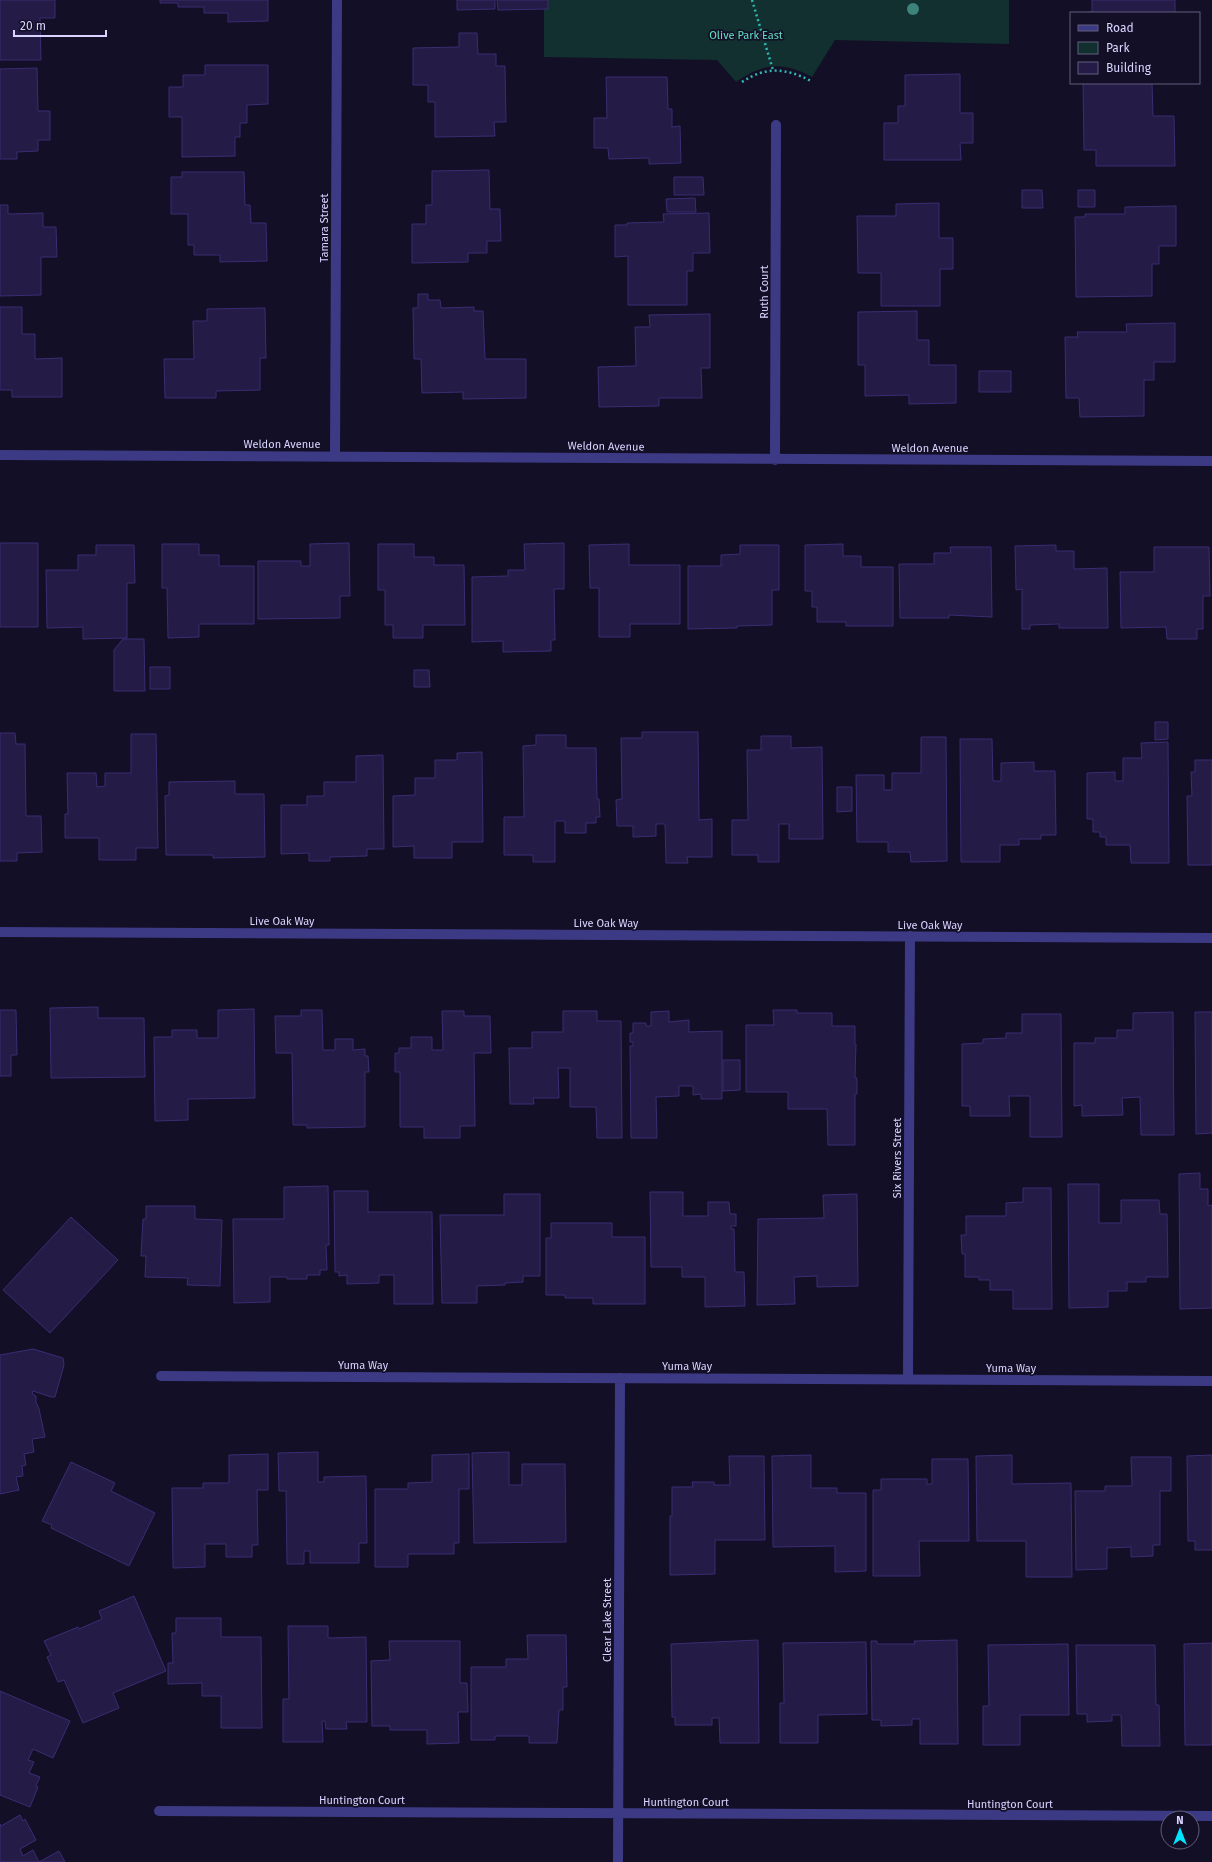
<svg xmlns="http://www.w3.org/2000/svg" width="1212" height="1862" font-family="'Fira Sans',sans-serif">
  <rect width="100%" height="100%" fill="#130f26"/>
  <path fill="#12302f" d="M544 0H1009V44L835 40 812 77C783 61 763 63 736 82L717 60 544 57Z"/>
  <path fill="#241b47" stroke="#3b2d73" d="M0 0H55V18H40L41 60H0Z
    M160 0H268V21L228 22V13H204V7H178V3H160Z
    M457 0H495V9L457 10Z
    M497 0H548V9L498 10Z
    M1092 0H1175V13H1078L1092 12Z
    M459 33H477L478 54H496V66H505L506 122H494L495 136 435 137V102H428V85H413V48L459 47Z
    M205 65H268V104L247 105V123H240V137H235V156L182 157V117H169V87H183V75H205Z
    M37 68 38 111H50V140H38V151L17 152V159H0V69Z
    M960 74V113H973V143H960L961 160H884V123H898V106H905V75Z
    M606 77H667L668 109H672V127L680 126 681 163 649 164V158L609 159 608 148H594V118H607Z
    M1083 83H1152L1153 116H1174L1175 166H1096V150H1084Z
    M489 170 490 209H500L501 241H487V253H468V262L412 263V224H426V205H432V171Z
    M182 172H244L245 205H250L251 223H266L267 261 220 262V255H194V245H188V214H171V177H182Z
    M674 177H703L704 195H674Z
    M1022 190H1042L1043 208H1022Z
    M1078 190H1095V207H1078Z
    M695 198 696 212H667L666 199Z
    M939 203V238H953V269H940V306H881V273H858L857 216H896V204Z
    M0 205H8V214L43 213V227H56L57 257H41V295L0 296Z
    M1176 206V246H1159V264H1152V296L1076 297 1075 217H1085V214H1125V207Z
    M709 213 710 253H693V271H687V305H628V256L615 257V225H627V223L664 222 663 214Z
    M418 294H428V300H440L441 308 474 307V311H483L485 359H526V398L463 399V392L422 393 421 359H414L413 308H418Z
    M0 307H22V334H35V359L62 358V397H12V390H0Z
    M265 308 266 358H260V390L216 391V398H165L164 359H194L193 321H207V309Z
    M917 311V340H929V365H956V403L909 404V395L865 396V365H858V312Z
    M710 314V368H701L702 398H659V406L599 407 598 367 636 366 635 327H650L649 315Z
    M1175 323V362H1154V380H1144V416L1080 417 1079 398H1066L1065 337H1078L1077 332H1127L1126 324Z
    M979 371H1011V392H979Z
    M0 543H38V627H0Z
    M349 543 350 596H340V618L258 619V561H301V566H310V544Z
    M564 543V589H554L555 640H551V651L503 652V641L472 642V577L508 576V570H525L524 544Z
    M162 544H199V555H219V566H254V624H199V637L168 638 167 588H162Z
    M378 544H414V557H434V565H464L465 625H423V638H393V625H385V590H378Z
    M629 544V565H680V624H630V637H599V588H590L589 545Z
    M843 544V556H861V567H893V626H846V622H817V607H812V591H805V545Z
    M96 545H134L135 583H127V638L83 639V627L47 628 46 570H78V555H96Z
    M740 545H779V590H772V625L737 626V628L688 629V566H721V555L740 554Z
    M1056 545V551H1074V569L1107 568 1108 628H1059V624L1030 625V629H1022V589L1016 590 1015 546Z
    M950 547H991L992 617 949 615V618H900L899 564H934V553H951Z
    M1154 547H1209L1210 596H1203V629H1197V639H1167L1166 627 1121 628 1120 572H1154Z
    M123 639H144L145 691H114V650Z
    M150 667H170V689H150Z
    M414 670H429L430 687H414Z
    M1155 722H1168V739L1155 740Z
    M642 732H698L699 820 712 819V857H687L688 863H666L665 824H656V836L633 837V826H617L616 800 622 799 621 738H642Z
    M0 733H15L16 744H25L26 816H41L42 852 17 853V861H0Z
    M131 734H156L158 848H136V860H99V838H65V814H68L67 773H96L97 787 105 786V773H131Z
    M536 735H566V748H596L597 799H599L600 817H596V823H586V833H565V821H555V862H533V855H504V817H524L523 746 536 745Z
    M761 736H791V748L822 747 823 839H789V824H779V862H758V855H732V820H748L747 750H761Z
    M921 737H946L947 861 911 862 910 852H888V842H857L856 775H884V790H892V773H921Z
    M960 739H992L993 781H1001V763L1034 762V771H1055L1056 835H1041V839H1019V845H1000V862H961Z
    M1168 742 1169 863H1131L1130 845H1106V837H1100V832H1093V819H1087V773L1115 772V781H1123V758H1142L1141 743Z
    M482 752 483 842H452V858H414V846L393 847V796L415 795V778H435V760H457V753Z
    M383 755 384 849H367V856L330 857V861H309V853L281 854V805H307V796H324V782H356V756Z
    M1195 760H1212V865H1188L1187 796H1192L1191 772H1195Z
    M235 781V794H264L265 857 213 858V855H166L165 796 169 795V782Z
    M837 787H852V811L837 812Z
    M98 1007V1018H144L145 1077 51 1078 50 1008Z
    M254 1009 255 1098 188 1099V1120L155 1121 154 1037H172V1030H197V1038H218V1010Z
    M0 1010H16L17 1055H11V1076H0Z
    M301 1010H322L323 1050H335V1039H353V1050L365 1049V1056H368L369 1072H365V1127L307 1128V1125H293L292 1053H276L275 1016H301Z
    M773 1010H797V1013H832V1026H855V1044H856L855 1078H857V1094H855V1145H828L827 1109H788V1092H746V1025H774Z
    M442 1011H464V1016H490L491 1053H474L475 1126H460V1138H424V1127H400V1072H395V1053H399V1048H411V1037H432V1050H443Z
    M563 1011H597V1021H621L622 1138H597L596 1107H570V1068H558L559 1098H533L534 1104H510L509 1048H532V1032H563Z
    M669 1011V1022L689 1020V1032L722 1031V1099H701V1094L693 1095V1086H679V1096L656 1097 657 1138H631L630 1046H633V1042H630V1033H633V1023H646V1026H651V1012Z
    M1173 1012 1174 1135H1141L1140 1097 1122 1098 1123 1115 1082 1116V1105L1074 1106V1043H1095V1038H1117V1030H1133V1013Z
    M1195 1012H1212V1133L1196 1134Z
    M1022 1014H1061L1062 1137H1030V1096H1009L1010 1116H970V1106H962V1044L983 1043V1039L1006 1038V1033H1022Z
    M723 1060H740V1090L723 1091Z
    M1200 1173V1189H1208V1206L1212 1205V1308L1180 1309 1179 1174Z
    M1068 1184H1099V1223H1121V1200H1159L1160 1214H1167L1168 1277H1146V1282H1127V1291H1108V1307L1069 1308Z
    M328 1186 329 1245H326L327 1270H320V1275H307V1279H287V1277H270V1302L234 1303 233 1219H284V1187Z
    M1023 1188H1051L1052 1309H1013V1290H990V1280H979V1277H965V1254H962L961 1235H966V1216H1006V1203L1023 1202Z
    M334 1191H368V1212H432L433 1304H394V1275H379V1283L347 1284V1275L339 1276V1272H335Z
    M650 1192H683V1216H708V1202H729L730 1214H736V1226H731V1229H734L735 1272H744L745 1306 705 1307V1277H682V1267H651Z
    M504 1194H540V1276H523V1282L505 1283V1285L477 1286V1303H442L440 1215H504Z
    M857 1194 858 1286 817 1287V1276L794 1277 795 1304 757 1305 758 1219 824 1218 823 1195Z
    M146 1206H195V1219L222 1220 220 1286 187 1285 188 1278 145 1277 146 1256H141L143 1219H146Z
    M71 1217 118 1260 50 1333 3 1290Z
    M551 1223H612V1237H645V1304H593V1298H565V1295H546V1238H551Z
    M33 1349 63 1358 64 1365 55 1397H51L33 1391 32 1394 36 1396V1402L39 1409 45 1437 32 1439 34 1452 24 1454 26 1465 22 1466 23 1476 16 1477 19 1490 0 1494V1355Z
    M318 1452V1482H324V1477L366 1476 367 1543H359V1563H310V1551H304V1564H287L286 1491H279L278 1453Z
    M509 1452V1485H522V1464H565L566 1542 474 1543 472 1453Z
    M268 1454V1490H257L258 1545H252V1557H226V1544H205V1567L173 1568 172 1488H203V1483H229V1455Z
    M469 1454V1489H459V1543H454V1554H408V1567H375V1489H408V1483L432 1482V1455Z
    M811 1455V1488H837V1493H866V1571L835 1572V1546L773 1547 772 1456Z
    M1012 1455V1484L1071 1483 1072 1577H1026V1541H977L976 1456Z
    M1212 1455V1550H1195V1541H1188L1187 1456Z
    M729 1456H764L765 1540H715V1574L670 1575V1516H672V1487H693L692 1482H714V1485H730Z
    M1131 1457H1171V1491H1160V1545H1153V1556L1131 1557V1547L1107 1548V1569L1076 1570 1075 1491H1105V1486H1132Z
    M932 1459H968L969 1541H919L920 1576H873V1490H881V1479H927V1484H932Z
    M71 1462 115 1483 111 1491 155 1513 129 1566 51 1528 52 1525 42 1521Z
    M134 1596 166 1671 113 1693 119 1708 83 1723 64 1680 58 1682 47 1657 51 1655 44 1641 78 1627 79 1629 102 1619 99 1611Z
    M176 1618H221V1637H261L262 1728H221V1696H202V1683L168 1684V1663H173L172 1633H176Z
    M288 1626H328V1638L366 1637 367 1722H346L347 1729H326L325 1721H322L323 1742H283V1699H289Z
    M527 1635H566L567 1687H563V1710H559L557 1743H529V1736H495V1740H471V1667H506V1659H528Z
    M758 1640 759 1743H720L719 1718H712V1725H675V1717H672L671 1644Z
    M957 1640 958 1744H920V1719H912V1725L881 1726V1720H872L871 1641H877V1644H915L914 1641Z
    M389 1641H460V1683H467L468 1712H458L459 1743 427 1744V1730H390V1726H372L371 1661 390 1660Z
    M866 1642 867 1714 818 1715V1743H780V1703H784L783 1643Z
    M1212 1643V1745H1185L1184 1644Z
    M1068 1644 1069 1715H1020V1745H983V1706H989L988 1645Z
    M1076 1645H1155L1156 1705H1159L1160 1746H1122L1121 1715H1112V1721L1087 1722V1714H1077Z
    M0 1691 70 1721 53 1758 33 1749 28 1760 34 1762 29 1773 40 1777 36 1786 38 1787 30 1807 0 1795Z
    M20 1815 23 1821 25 1819 36 1840 20 1849 23 1856 33 1850 39 1862 59 1851 65 1862H0V1824L1 1826Z"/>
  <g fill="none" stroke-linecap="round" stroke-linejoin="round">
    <path stroke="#2fb8b0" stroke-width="2.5" stroke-dasharray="2 3" stroke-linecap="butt" d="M752 0 773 70
      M742 82C766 66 786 68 811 81"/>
    <path stroke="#3d3a85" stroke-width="10" d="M0 455 1212 461
      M335 456 337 0
      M775 460 776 125
      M0 932 1212 938
      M161 1376 1212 1381
      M908 1379 910 936
      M159 1811 1212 1816
      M618 1862 620 1378"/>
  </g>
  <circle fill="#3d827b" cx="913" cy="9" r="6"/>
  <g text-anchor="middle" stroke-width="3.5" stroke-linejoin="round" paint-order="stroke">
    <g font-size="11" fill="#5fe0c0" stroke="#130f26">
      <text x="746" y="39">Olive Park East</text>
    </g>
    <g font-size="11" fill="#d9d4ff" stroke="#130f26">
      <text transform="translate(324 228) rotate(-90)" y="4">Tamara Street</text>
      <text transform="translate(764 292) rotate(-90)" y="4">Ruth Court</text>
      <text x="282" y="448">Weldon Avenue</text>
      <text transform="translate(606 446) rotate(1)" y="4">Weldon Avenue</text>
      <text x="930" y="452">Weldon Avenue</text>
      <text x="282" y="925">Live Oak Way</text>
      <text x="606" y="927">Live Oak Way</text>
      <text x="930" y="929">Live Oak Way</text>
      <text transform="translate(897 1158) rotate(-90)" y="4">Six Rivers Street</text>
      <text x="363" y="1369">Yuma Way</text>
      <text x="687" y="1370">Yuma Way</text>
      <text x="1011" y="1372">Yuma Way</text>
      <text transform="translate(607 1620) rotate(-90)" y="4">Clear Lake Street</text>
      <text x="362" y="1804">Huntington Court</text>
      <text x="686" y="1806">Huntington Court</text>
      <text x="1010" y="1808">Huntington Court</text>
    </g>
  </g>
  <rect x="1070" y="12" width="130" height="72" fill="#130f26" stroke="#625e7d"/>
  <rect x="1078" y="25" width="20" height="6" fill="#3d3a85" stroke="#625e7d"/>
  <text x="1106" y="32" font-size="12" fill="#d9d4ff">Road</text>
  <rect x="1078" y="42" width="20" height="12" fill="#12302f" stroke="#625e7d"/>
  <text x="1106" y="52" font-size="12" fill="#d9d4ff">Park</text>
  <rect x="1078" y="62" width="20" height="12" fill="#241b47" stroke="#625e7d"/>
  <text x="1106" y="72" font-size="12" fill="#d9d4ff">Building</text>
  <g transform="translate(1180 1830)"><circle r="19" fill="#130f26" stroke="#625e7d"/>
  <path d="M0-3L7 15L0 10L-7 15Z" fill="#00e5ff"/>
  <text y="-6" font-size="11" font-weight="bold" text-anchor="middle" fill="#d9d4ff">N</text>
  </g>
  <path d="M14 30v6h92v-6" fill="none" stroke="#d9d4ff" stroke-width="2"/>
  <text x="20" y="30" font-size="12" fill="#d9d4ff" stroke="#130f26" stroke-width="3" paint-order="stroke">20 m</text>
</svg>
